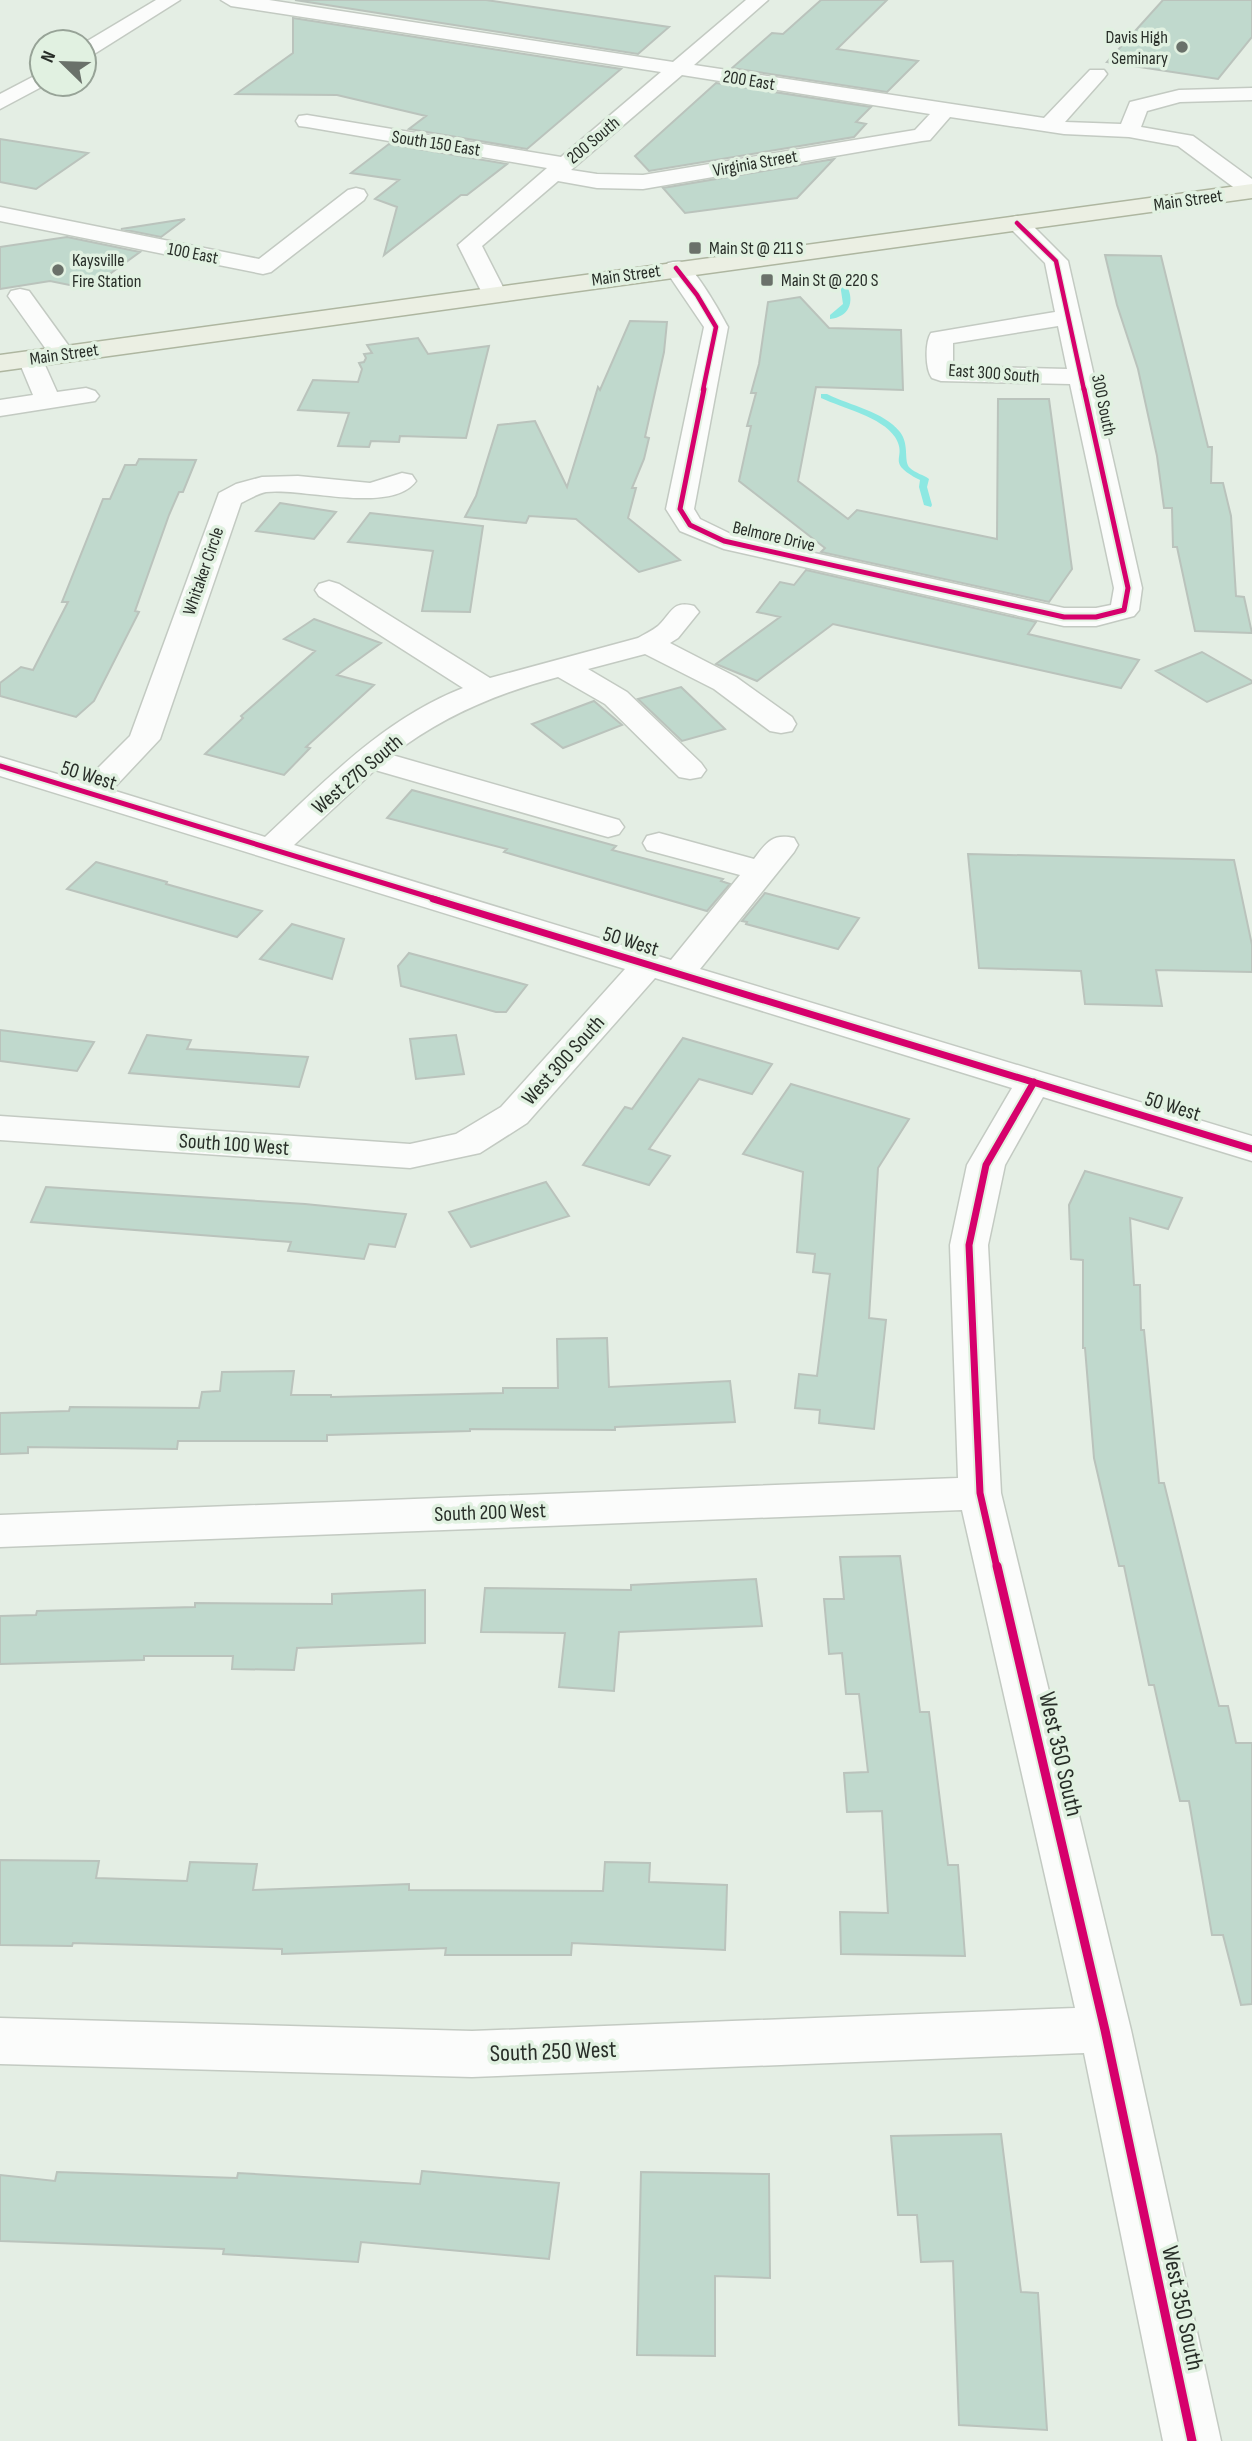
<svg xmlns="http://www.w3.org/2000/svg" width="1252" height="2441" font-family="'Sofia Sans Condensed',sans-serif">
  <rect width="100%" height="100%" fill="#e4eee4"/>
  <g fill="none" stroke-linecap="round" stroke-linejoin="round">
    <path fill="#8ce8e2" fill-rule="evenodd" d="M840 284 847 286C855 302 849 317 830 319V315L843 304Z
      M821 394H827C851 406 883 411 900 432 910 445 903 462 910 468 915 473 924 475 929 479L927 487 932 505 931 507 924 505 919 487 920 480C883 461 909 459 895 437 882 417 842 408 821 398Z"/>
  </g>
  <path fill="#c0d9cd" stroke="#bac3bc" stroke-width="2" d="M295 0H486L669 27 638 54Z
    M821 0H887L837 49 918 61 887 92 732 68 772 33 783 34Z
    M1163 0H1252V37L1218 79 1107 62Z
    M293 18 621 69 527 149 409 129 426 116 337 95 236 94 293 53Z
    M716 83 871 107 856 122 866 124 854 137 649 171 635 156Z
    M0 139 88 153 36 189 0 182Z
    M389 144 507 164 467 195H461L384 255 397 207 375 199 399 180 351 173Z
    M834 159 797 198 685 213 663 188Z
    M185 219 161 237 121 229Z
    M67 237 140 252 89 289 50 281 0 289V247Z
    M1105 255 1161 256 1208 447H1212L1211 483H1223L1231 516 1236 596 1244 597 1252 633 1195 631 1177 547H1173L1172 508H1164L1157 456 1138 369 1117 305Z
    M800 297 829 328 901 330 903 390 816 387 798 481 848 519 857 510 997 539 998 399H1049L1072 569 1049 602 821 552 825 548 739 481 751 426H747L756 393H751L759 364 768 302Z
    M630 321 667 322 664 352 645 437 649 438 644 459 632 488H636L628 518 680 560 639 572 576 519 529 516 526 523 465 517 476 496 498 425 535 421 567 487 598 387 600 390Z
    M418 338 428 354 489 346 466 438 400 436 399 442 371 441 369 447 338 446 349 413 298 410 313 380 358 382 362 369 359 363 364 362 366 358 364 354 372 353 367 345Z
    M139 459 196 460 183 492H179L169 515 135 611 139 612 94 701 76 717 0 696V683L21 667 33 670 68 602H62L103 499H110L125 465H136Z
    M280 503 336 512 314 539 256 531Z
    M370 513 483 526 470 612 422 611 433 551 348 542Z
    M806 570 1036 622 1028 634 1139 660 1121 688 833 624 757 681 716 664 780 617 757 612 780 582 794 585Z
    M314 619 381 643 337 675 374 685 306 747 310 748 284 775 205 754 243 718 241 716 315 651 284 639Z
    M1202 652 1252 681V683L1207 702 1156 671Z
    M681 687 725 729 682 741 638 699Z
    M594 701 622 725 563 748 532 724Z
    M412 790 616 846 612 850 723 879 721 881 730 884 707 911 504 852 507 849 387 818Z
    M968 854 1234 860 1252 945V972L1156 970 1162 1006 1085 1004 1081 971 979 968Z
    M96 862 167 882 166 884 262 911 237 937 67 889Z
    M765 893 859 918 838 949 746 924 747 922 742 921Z
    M292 924 344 939 332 979 260 959Z
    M409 953 527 985 506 1012H496L401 986 398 966Z
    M0 1030 94 1042 77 1071 0 1061Z
    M147 1035 191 1040 187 1049 308 1057 299 1087 129 1073Z
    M456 1035 464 1074 416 1079 410 1039Z
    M683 1038 772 1064 752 1094 699 1079 649 1149 670 1156 649 1185 583 1165 625 1107 632 1109Z
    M791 1084 909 1119 878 1168 869 1318 886 1320 874 1429 819 1423 820 1410 795 1408 799 1374 817 1376 830 1274 813 1272 815 1254 797 1252 803 1172 743 1154Z
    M1085 1171 1182 1198 1168 1229 1130 1218 1134 1285H1140L1141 1330H1144L1159 1483H1164L1219 1706H1228L1236 1743H1252V2004L1241 2005 1223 1935H1212L1189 1801H1180L1154 1685H1149L1124 1566H1119L1094 1458 1085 1348H1083V1260L1071 1259 1069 1205Z
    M546 1182 569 1216 471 1247 449 1212Z
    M46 1187 305 1204 406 1214 395 1247 369 1244 364 1259 288 1251 291 1242 31 1222Z
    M607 1338 609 1387 730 1381 735 1422 615 1427V1430L470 1429V1431L327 1435V1441H178L177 1449 28 1447V1453L0 1454V1413L69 1411 70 1407 199 1408 202 1392 220 1391 222 1372 294 1371 291 1395H331V1397L503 1393V1388H558L557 1339Z
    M900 1556 920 1712H929L948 1865H958L965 1956 841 1954 840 1912 888 1913 882 1811 847 1812 844 1773 868 1772 859 1694H846L842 1653 829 1654 824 1599H844L840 1557Z
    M756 1579 762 1626 619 1632 614 1691 559 1687 565 1633 481 1632 485 1588 631 1590V1585Z
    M425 1590V1643L297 1648 294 1670 232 1669 233 1656H144V1660L0 1664V1616L36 1615 37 1611 195 1607V1603L332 1604V1594Z
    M0 1860 99 1861 96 1878 187 1881 190 1862 257 1864 253 1890 409 1884V1890L603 1891 605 1862 650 1863 649 1882 727 1885 725 1950 572 1943 571 1955H445L446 1948 282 1954V1949L73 1943 72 1946 0 1945Z
    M1001 2134 1021 2292 1038 2293 1047 2430 959 2425 953 2261 921 2262 917 2215H898L891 2136Z
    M422 2171 559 2183 549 2259 361 2242 358 2262 223 2254 224 2249 0 2241V2175L55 2181 57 2172 237 2178 238 2173 420 2184Z
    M641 2172 769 2174 770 2278 715 2276V2356L637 2355Z"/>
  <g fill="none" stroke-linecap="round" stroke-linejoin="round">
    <defs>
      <path id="minor" d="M156 0H180L91 56 84 58V43Z
        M221 0H269L673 62 746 0H768L694 65 1044 118 1090 70H1104L1107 74 1104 78 1065 122 1121 124 1130 102 1179 90 1252 88V100L1180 102 1147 111 1141 127 1193 136 1252 179V197L1244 195 1178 146 1129 137 1064 134 950 117 930 140 922 141 643 189 597 188 558 181 482 246 506 293 503 298 494 300 485 298 482 293 458 245 547 168 307 127 299 126 296 121 299 116 307 115 561 157 661 72 231 6ZM682 75 930 114 915 130 643 175 597 174 571 170Z
        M42 72V84H47L0 109V94Z
        M356 188 364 190 367 195 364 200 271 272 263 274 0 221V207L259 259 348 190Z
        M1017 216 1025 218 1068 261 1142 588 1139 610 1134 616 1096 626H1064L724 549 680 531 666 509 704 327 664 268 668 263C673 262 679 260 684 263 697 271 720 312 728 327L694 509 700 519 733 535 1064 608H1096L1111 605 1114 588 1070 384 941 381 932 378C925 369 925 342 931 333L1055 312 1045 263 1005 223 1009 218ZM1058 326 1067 369 953 366V343Z
        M20 289 29 291 71 349 75 354 71 359 62 362 53 359 8 296 11 291Z
        M31 351 40 354 57 392 86 388 95 391 99 396 95 401 0 416V400L33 395 18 359 22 354Z
        M402 473 412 475 416 481C392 515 302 487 266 492 257 494 249 499 241 503L160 739 112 790 265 837C326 780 384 719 463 688L319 596 315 590 319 584 329 581 339 584 490 678 638 638C644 634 652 631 658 626 672 613 672 600 694 606L699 612 678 638 670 643 736 677 792 717 796 724 792 731 781 733 770 731 714 689 645 654 588 669 627 692 701 763 706 770 701 777 690 779 679 777 605 704 558 677C498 693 442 716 392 755L619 820 624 827 619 834 608 837 597 834 375 770 294 845 671 960 740 875 647 850 643 843 647 836 659 833 754 859C766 843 772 833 794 838L798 845 794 852 700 969 1252 1136V1161L1043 1097 1005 1165 988 1245 1001 1493 1131 2030 1221 2441H1163L1084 2053 472 2077 0 2064V2018L472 2031 1075 2008 962 1510 0 1547V1515L958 1478 950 1245 967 1165 1012 1088 655 978 527 1123 480 1153 410 1168 0 1140V1116L410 1144 456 1134 501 1107 625 969 0 776V757L84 782 130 736 219 493 236 484 262 477 298 476 370 483Z"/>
      <path id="major" d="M1252 184V198L0 371V355Z"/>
    </defs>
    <use href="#minor" stroke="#c3cac2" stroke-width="3"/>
    <use href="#major" stroke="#aeb6a0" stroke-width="3"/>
    <use href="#minor" fill="#fbfcfb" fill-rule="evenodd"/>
    <use href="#major" fill="#ebefe3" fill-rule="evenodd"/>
    <defs>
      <path id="cycleway-far3" d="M1017 223 1056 261 1084 390
        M676 268 697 295 716 327 703 390"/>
      <path id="cycleway-far2" d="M704 389 680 509 690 525 724 541 1064 617H1096L1124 610 1128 588 1084 389
        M0 766 439 900"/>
      <path id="cycleway-far1" d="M433 899 1252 1149
        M997 1568 980 1493 969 1245 986 1165 1034 1082"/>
      <path id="cycleway" d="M997 1566 1105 2030 1192 2441"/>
    </defs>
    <use href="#cycleway-far3" stroke="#e1f1e1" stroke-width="7"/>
    <use href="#cycleway-far2" stroke="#e1f1e1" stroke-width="9"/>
    <use href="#cycleway-far1" stroke="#e1f1e1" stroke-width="11"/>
    <use href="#cycleway" stroke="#e1f1e1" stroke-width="13"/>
    <use href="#cycleway-far3" stroke="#d6006c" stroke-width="4.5"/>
    <use href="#cycleway-far2" stroke="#d6006c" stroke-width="5"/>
    <use href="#cycleway-far1" stroke="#d6006c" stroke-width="7"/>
    <use href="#cycleway" stroke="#d6006c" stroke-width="9"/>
  </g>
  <g fill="#6a716a" stroke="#e1f1e1" stroke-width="2.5">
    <circle cx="1182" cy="47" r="7"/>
    <rect x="688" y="241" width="14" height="14" rx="3.5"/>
    <circle cx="58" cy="270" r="7"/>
    <rect x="760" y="273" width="14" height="14" rx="3.5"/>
  </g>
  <g text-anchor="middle" stroke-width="7" stroke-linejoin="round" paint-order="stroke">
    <g font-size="18" fill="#282e28" stroke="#e1f1e1" text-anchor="start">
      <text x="1168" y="43" text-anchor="end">Davis High<tspan x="1168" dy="21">Seminary</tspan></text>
      <text x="709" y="254">Main St @ 211 S</text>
      <text x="72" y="266">Kaysville<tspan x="72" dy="21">Fire Station</tspan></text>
      <text x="781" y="286">Main St @ 220 S</text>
    </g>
    <g font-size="18" fill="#282e28" stroke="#e1f1e1">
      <text transform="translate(749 80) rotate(9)" y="6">200 East</text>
      <text transform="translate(593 140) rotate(-40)" y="6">200 South</text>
      <text transform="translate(436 143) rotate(9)" y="6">South 150 East</text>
      <text transform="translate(755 163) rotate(-10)" y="6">Virginia Street</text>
      <text transform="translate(1188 200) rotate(-8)" y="6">Main Street</text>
      <text transform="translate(193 253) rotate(11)" y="6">100 East</text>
      <text transform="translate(626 275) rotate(-8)" y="6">Main Street</text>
      <text transform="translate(64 354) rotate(-8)" y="6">Main Street</text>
      <text transform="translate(994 373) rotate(4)" y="6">East 300 South</text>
      <text transform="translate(1104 405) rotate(78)" y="6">300 South</text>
      <text transform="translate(774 536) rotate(13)" y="6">Belmore Drive</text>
      <text transform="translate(203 571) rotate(-71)" y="6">Whitaker Circle</text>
    </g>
    <g font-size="21" fill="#282e28" stroke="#e1f1e1">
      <text transform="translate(357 774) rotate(-40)" y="7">West 270 South</text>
      <text transform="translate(89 775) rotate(17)" y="7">50 West</text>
      <text transform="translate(631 941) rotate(17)" y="7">50 West</text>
      <text transform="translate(563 1060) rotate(-48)" y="7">West 300 South</text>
      <text transform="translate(1173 1106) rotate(17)" y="7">50 West</text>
      <text transform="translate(234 1144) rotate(4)" y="7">South 100 West</text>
      <text transform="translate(490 1512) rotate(-2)" y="7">South 200 West</text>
    </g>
    <g font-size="24" fill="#282e28" stroke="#e1f1e1">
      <text transform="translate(1061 1754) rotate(77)" y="8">West 350 South</text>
      <text transform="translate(553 2051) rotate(-2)" y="8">South 250 West</text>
      <text transform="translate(1183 2308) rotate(78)" y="8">West 350 South</text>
    </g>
  </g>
  <g transform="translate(63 63) rotate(293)"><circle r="33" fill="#e1f1e1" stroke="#97a397" stroke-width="2"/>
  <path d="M0-5L12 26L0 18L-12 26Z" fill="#6a716a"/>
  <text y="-10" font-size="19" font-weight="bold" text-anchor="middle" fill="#282e28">N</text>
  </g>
</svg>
